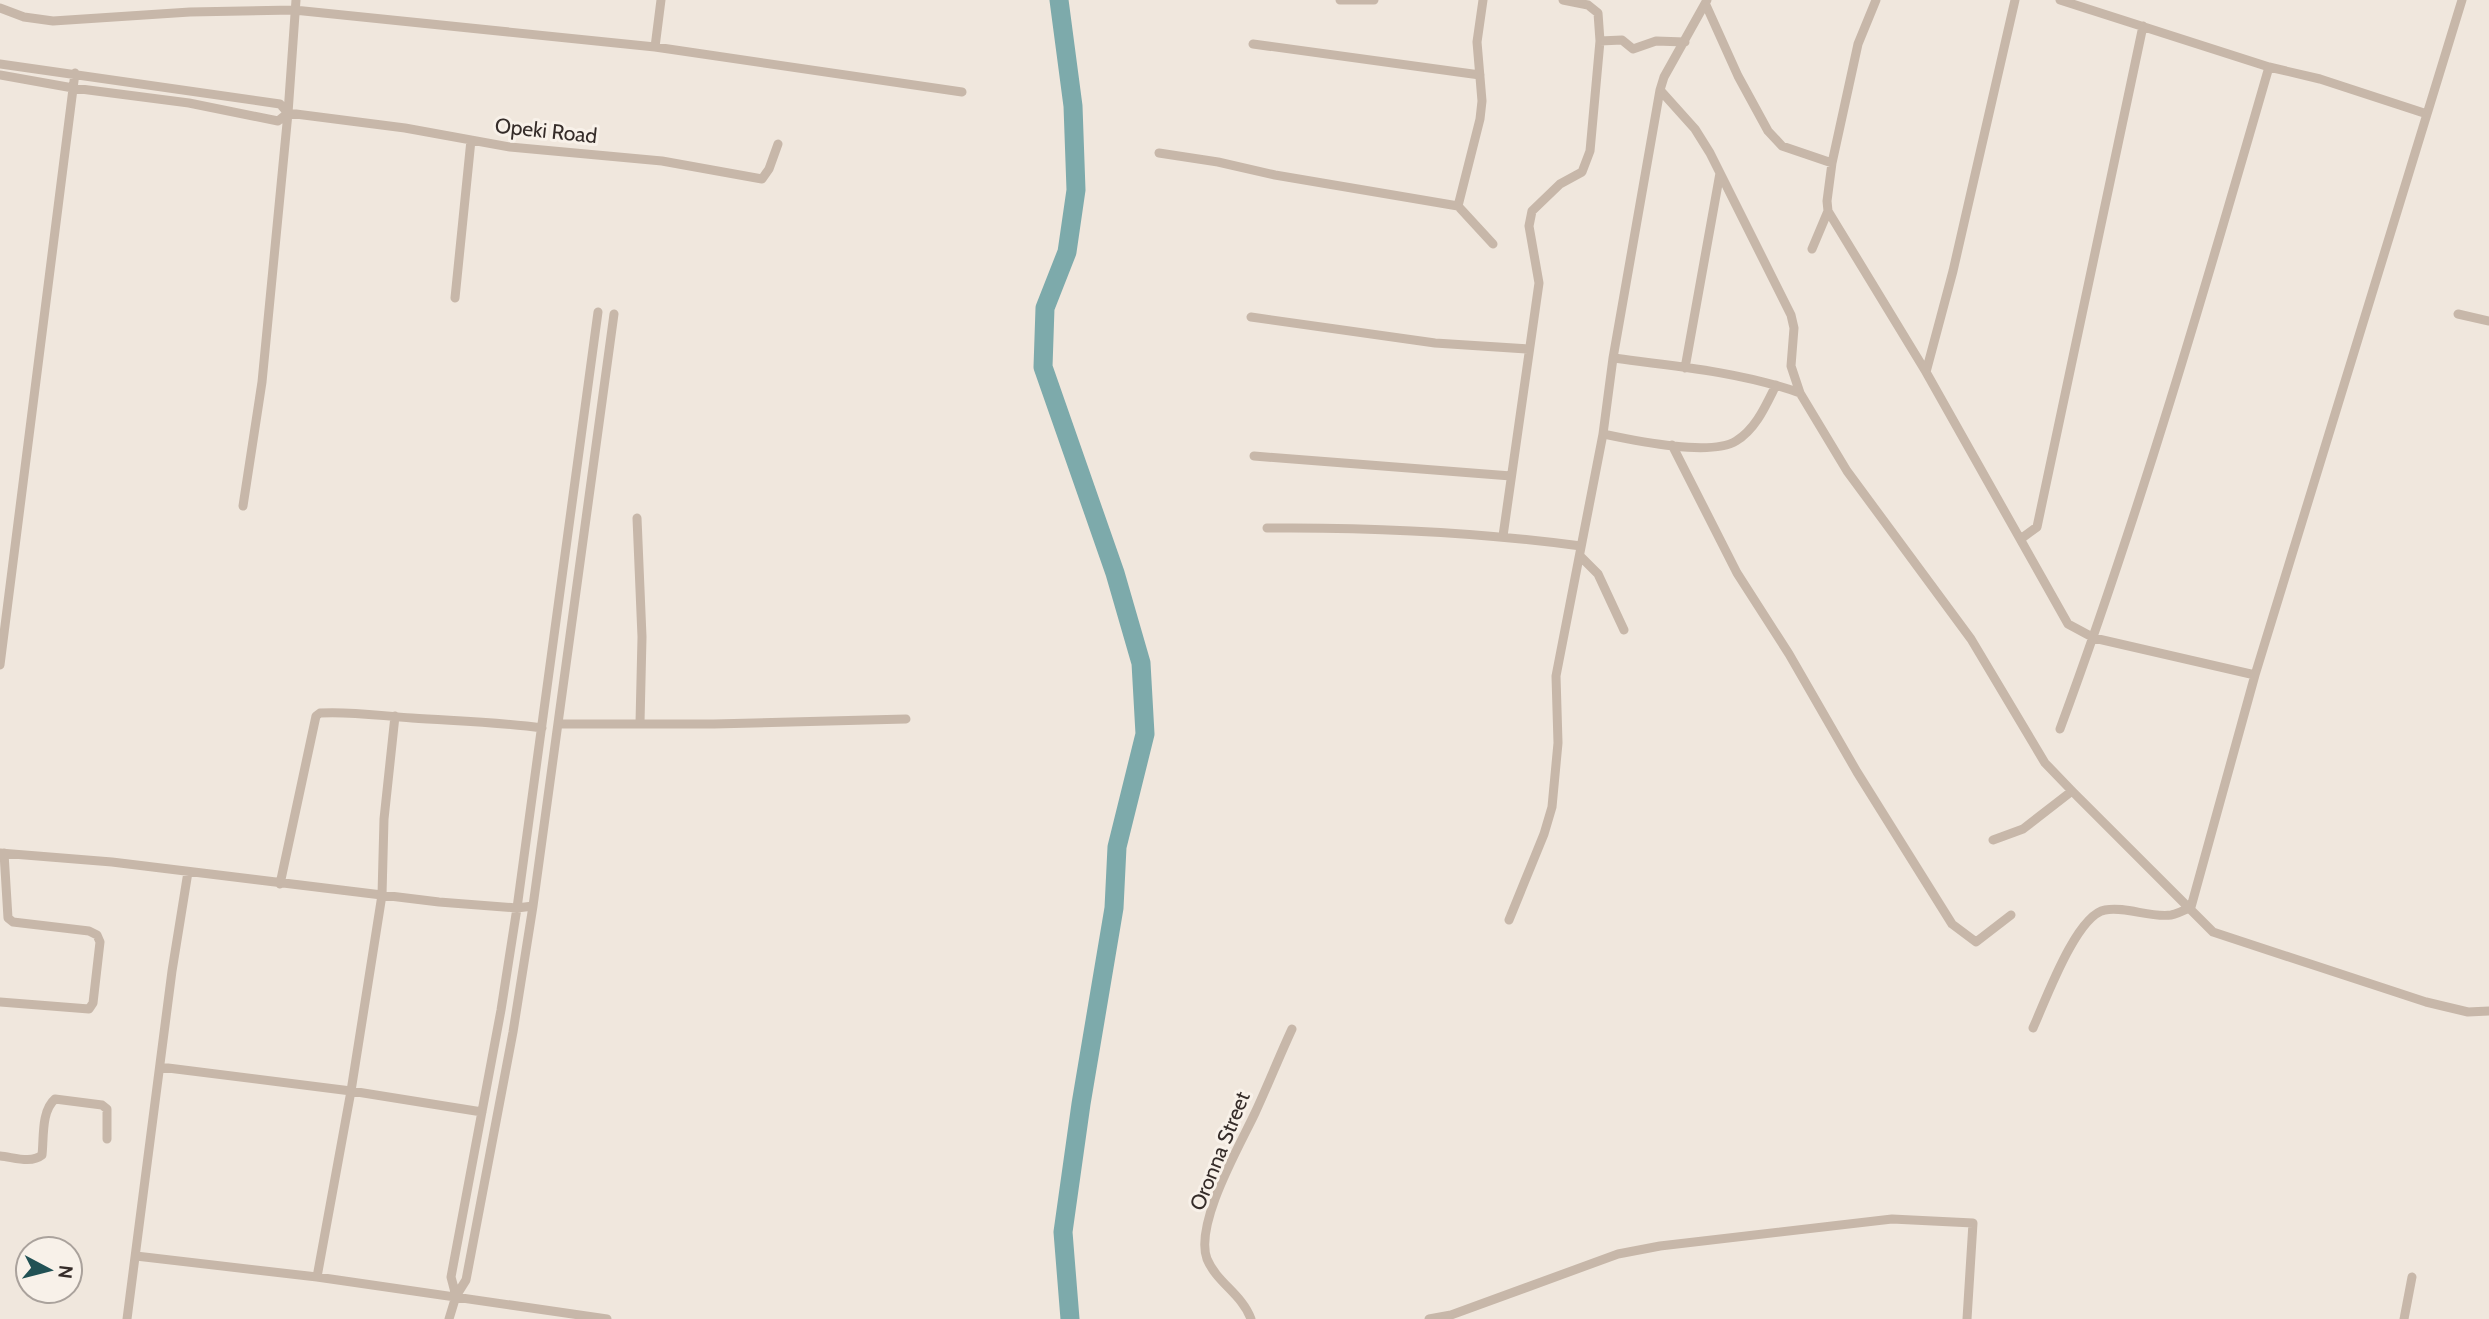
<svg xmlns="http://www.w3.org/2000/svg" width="2489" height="1319" font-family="Cabin,sans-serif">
  <rect width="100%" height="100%" fill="#f0e7dd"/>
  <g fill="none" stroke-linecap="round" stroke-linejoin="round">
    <path stroke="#7daaab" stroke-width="19" d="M1059 0 1073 106 1076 190 1067 252 1045 308 1043 367 1115 573 1141 663 1145 734 1117 847 1114 908 1081 1104 1063 1232 1070 1319"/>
    <path stroke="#c7b7a9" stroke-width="9" d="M1340 0H1374
      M1876 0 1858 44 1832 163 1827 201 1828 211 1926 372 2068 624 2094 638 2255 675
      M2060 0 2269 67 2320 79 2427 114
      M1706 5 1738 76 1768 131 1782 146 1832 163
      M0 8 24 17 53 21 190 12 294 10 655 47 962 92
      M1600 41 1622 40 1633 49 1656 41 1685 42
      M1253 44 1480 75
      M655 47 661 0
      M0 64 280 104 288 113 278 121 189 103 73 88 0 75
      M1660 90 1695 129 1710 153 1791 315 1794 328 1791 366 1800 393 1847 471 1971 639 2045 763 2072 791 2213 932 2426 1002 2468 1012 2489 1011
      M288 113 405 128 510 147 662 161 762 179 769 169 778 144
      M1159 153 1218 162 1275 175 1458 206 1493 244
      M1458 206 1480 119 1482 101 1477 42 1483 0
      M1812 249 1828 211
      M455 298 471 140
      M2458 314 2489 321
      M1251 317 1435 343 1528 349
      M1613 358C1675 366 1741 372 1800 393
      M1685 368 1720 173
      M1926 372 1953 271 2015 0
      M1603 434C1632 440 1710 457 1736 441 1756 429 1766 405 1776 385
      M1672 445 1737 573 1789 654 1857 772 1952 924 1976 942 2011 915
      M1254 456 1511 476
      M243 506 262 382 288 113 296 0
      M637 518 642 637 640 723
      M1267 528C1373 527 1476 532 1581 546
      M1503 536 1539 283 1529 226 1532 211 1560 184 1582 172 1590 151 1600 41 1598 13 1588 5 1563 0
      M2022 538 2037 527 2143 26
      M1580 556 1598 574 1624 630
      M0 665 75 73
      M559 724H714L906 719
      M2060 729C2140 512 2205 289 2269 67
      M1993 840 2023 829 2072 791
      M0 853 112 862 439 902 517 908 533 906
      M280 884 316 716 320 713C351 711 381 716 412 718 455 721 499 722 542 728
      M1509 920 1544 834 1552 807 1558 743 1556 676 1603 434 1613 358 1660 90 1664 77 1707 0
      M0 1002 89 1009 93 1003 100 942 97 935 89 931 13 922 8 918 4 853
      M2033 1028C2045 1002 2076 915 2105 910 2126 906 2150 918 2171 915 2177 914 2185 910 2191 907L2255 675 2462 0
      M160 1067 351 1091 482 1112
      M0 1156C13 1157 31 1164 42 1155 44 1138 41 1111 55 1099L102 1105 107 1109V1139
      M136 1256 317 1277 607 1319
      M317 1277 351 1091 382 895 384 819 395 716
      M456 1296 451 1277 501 1010 517 908 598 312
      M127 1319 172 971 188 872
      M449 1319 456 1296 466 1280 513 1032 533 906 614 314
      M1251 1319C1242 1294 1217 1283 1207 1259 1194 1224 1240 1145 1255 1113 1268 1085 1279 1057 1292 1029
      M1429 1319 1451 1315 1618 1254 1660 1246 1892 1219 1973 1223 1967 1319
      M2404 1319 2412 1277"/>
  </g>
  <g text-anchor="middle" stroke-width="6" stroke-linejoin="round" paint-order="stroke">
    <g font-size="21" fill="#352c29" stroke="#f8f1e9">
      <text transform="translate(546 131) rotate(6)" y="7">Opeki Road</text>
      <text transform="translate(1220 1151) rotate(-68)" y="7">Oronna Street</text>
    </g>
  </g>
  <g transform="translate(49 1270) rotate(97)"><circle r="33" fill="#f8f1e9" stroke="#aaa29c" stroke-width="2"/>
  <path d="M0-5L12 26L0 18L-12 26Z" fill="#215154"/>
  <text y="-10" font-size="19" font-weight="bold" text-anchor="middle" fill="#352c29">N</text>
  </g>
</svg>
